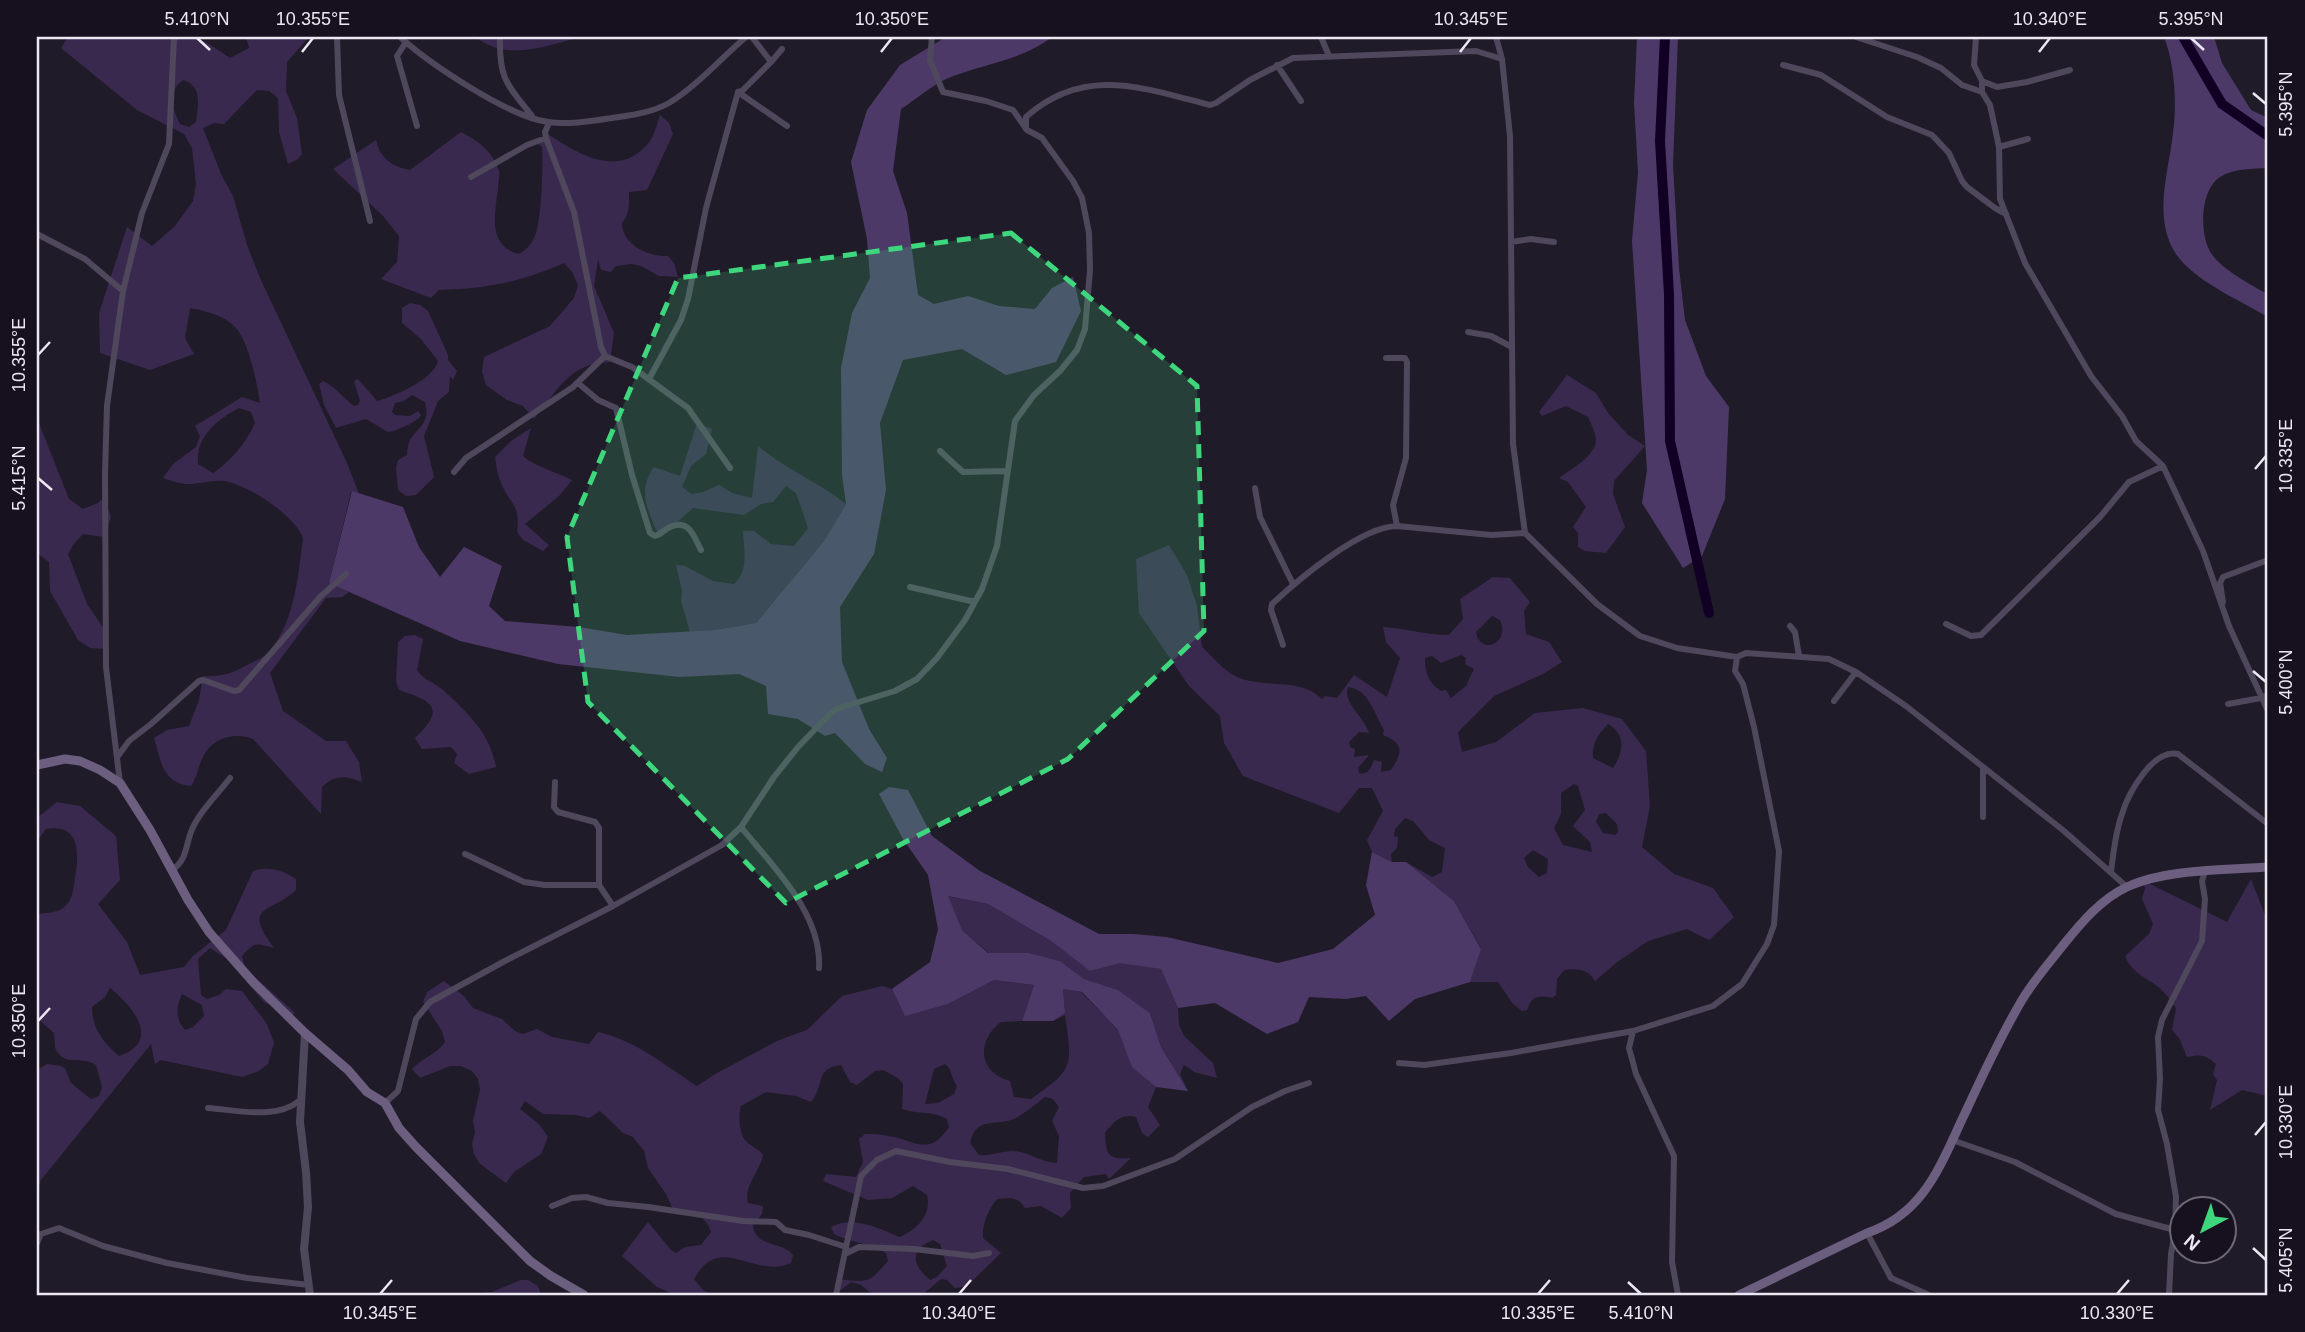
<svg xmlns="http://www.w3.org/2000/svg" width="2305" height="1332" font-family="Helvetica,sans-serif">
  <rect width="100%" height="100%" fill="#201b28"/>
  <path fill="#3a294f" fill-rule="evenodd" d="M68 37H189L206 42 230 58 249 48 246 37H309L287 62 286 91 297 118 302 154 298 159 288 164 279 132 278 98 269 91 257 90 224 124 214 123 203 128 221 174 233 196 247 245 260 278 347 463 359 494 351 492 329 583 349 592 342 597 326 598 270 673 283 711 326 741H346L359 762 362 782C345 776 336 774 322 787L321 814 253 739C236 732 213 737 204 755 198 765 198 776 191 786 162 783 161 761 154 738L167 730 189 726 199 700 203 676C219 677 232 674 245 666 253 662 263 658 269 652 295 621 298 576 303 538 295 516 252 488 229 482 215 478 199 485 185 484 178 483 170 480 163 478L173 464 196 447 200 436 195 426 242 397 260 403C257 383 249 343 236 328 224 315 206 311 190 308L185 338 194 354 150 370 100 353 99 313 127 227 152 246 175 226 193 201 196 184 192 148 184 134 137 110 61 48ZM183 80C203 86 198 105 196 122L189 127 180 124C172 108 167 92 183 80ZM239 408 251 412 255 423C247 442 230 462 213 473L198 464C195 437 218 419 239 408Z
    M476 37H580C547 46 505 62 476 37Z
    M660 115 669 123 673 134 647 190 629 192C629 204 630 214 622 223 622 245 649 257 668 256L674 263 678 277 659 276 641 266 632 264 616 266 611 272 601 270 598 259 594 286 614 333 610 362C569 363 558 390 534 419L523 406 507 400 486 385 482 371 484 357 550 326 574 298 578 285 572 272 564 263C521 282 485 289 439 290L431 298 381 279 397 262 399 236 383 216 333 169 376 140C380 158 392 167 410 170L461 132C478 141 493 151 499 171 500 176 498 183 498 188 495 214 487 246 519 254 526 250 531 245 534 238 542 223 543 165 542 147L535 142 548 134C579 155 621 180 650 141 655 134 657 123 660 115Z
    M410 303 420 305 428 311 448 355V360L457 371 453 380 450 376 449 392 438 401 424 436 434 477 416 495 406 496 398 490 396 468 398 460 407 455C407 450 408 443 411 438 421 425 430 422 425 402L412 395 404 401 395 403 392 412 395 415 410 416 418 411 421 415C418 422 396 431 388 432L366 419 336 428 324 405 319 384 323 381C335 386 343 398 354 406L358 405 360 401 354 381 358 379 377 401C395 396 433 380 438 361L421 339 402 323V308Z
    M1567 375 1596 393 1608 413 1628 435 1645 446 1614 481 1613 494 1625 527 1606 553 1585 551 1578 547V533L1573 527 1586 507 1568 482 1559 478C1571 469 1595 457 1596 440 1596 433 1591 424 1588 417L1566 406 1542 416 1539 412Z
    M37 418 69 499 83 509 98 503 104 497 111 517 104 537 83 534 73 545 68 554 87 604 107 633 105 649 90 648 78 640 50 591 49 562 37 553Z
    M697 423 712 429 706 454 691 466 682 487 692 494 703 492 719 485 732 493 752 498 758 446C785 469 818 482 846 504L824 541 756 623 715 630 690 632 681 601 682 591 676 565 685 566 713 581 734 584C749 570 744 551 743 531H754L771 544 794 546 808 528 796 493 786 486 773 502 761 504 744 515 693 508 660 538C649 513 636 492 654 467L680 476Z
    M531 428 523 456C532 465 558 473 572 480L559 496 525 524 549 545 543 551 523 540 517 532C521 502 508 504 500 480 497 473 496 464 495 457L511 441Z
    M1169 545 1187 575 1197 606 1202 647C1212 656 1223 670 1235 676 1265 690 1299 676 1322 699L1325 696 1337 698 1354 675 1387 697 1400 658 1386 642 1383 627C1405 628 1426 635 1449 635L1463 619 1460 599 1493 577 1510 578 1530 602 1524 611 1526 634 1549 642 1562 662 1543 674 1494 696 1458 732 1462 752 1496 742 1535 713 1583 708 1622 719 1646 751 1650 806 1642 847 1674 874 1713 888 1734 917 1709 940 1687 929 1648 941 1616 963 1595 981C1589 969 1576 968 1564 970L1557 979 1556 995 1552 998C1538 995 1532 996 1527 1010L1522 1011 1513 1004 1498 982H1470L1481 948 1454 901 1406 862 1432 877 1442 872 1445 848 1429 840 1413 821 1405 818 1395 829 1394 836 1398 837 1397 848 1391 854 1392 862 1372 852 1367 840 1383 811 1372 788H1359L1339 813 1243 776 1224 743 1220 716 1189 686 1139 613 1136 559ZM1492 616 1500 620C1511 644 1480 656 1476 632ZM1461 655 1466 658 1465 664 1474 669 1466 686 1451 698 1446 690 1441 691C1428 683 1425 672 1425 658L1432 656 1441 663ZM1348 687C1369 689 1375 715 1384 730L1383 735C1404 743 1403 752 1391 770L1381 772 1382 762 1374 760C1371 767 1368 776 1359 773L1358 768 1369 755 1354 757 1355 749 1350 747 1349 742 1359 732 1369 733C1364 717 1342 702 1348 687ZM1608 724C1627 735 1623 753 1613 768L1593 758C1592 742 1598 735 1608 724ZM1574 784 1578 786 1585 810 1573 826 1590 842 1592 852 1563 845 1554 828 1561 814V793ZM1606 813 1617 824 1618 832 1615 835 1603 833 1596 822 1599 814ZM1533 850 1548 859 1547 873 1539 877 1528 867 1524 858Z
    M415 635 423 639 417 670C424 681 434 682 443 690 468 713 490 733 496 767L469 774 454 763 457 754 451 747 422 749 415 738C447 708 432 701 399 690L396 681 398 642 405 636Z
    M57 802 80 806 116 836 120 880 98 904 127 942 140 975 184 967 193 956 226 930 253 871C269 866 282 870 296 879V890C271 914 241 904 274 948 255 943 255 942 242 956L245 968 295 1013 291 1016 280 1007 265 1003 227 959 210 948 198 959 201 995 207 999 219 995 226 989 242 991 267 1024 274 1043 268 1064 259 1071 242 1077 161 1060 155 1064 151 1044 41 1180 37 1190V1070L47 1064 61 1066 65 1068 71 1083 91 1099 99 1096 102 1087 96 1065C80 1054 66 1069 55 1048L54 1033 37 1018V914C46 913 56 913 63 908 73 901 73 889 75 878 79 854 81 823 46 829L37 841V818ZM110 988C133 1006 162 1042 119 1056 103 1042 92 1029 92 1007L105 997ZM182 994 202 1005 204 1016 193 1027 185 1030C175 1018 176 1008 182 994Z
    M2251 879 2268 923V1096L2242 1090 2210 1110 2217 1080 2213 1074 2216 1064C2206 1055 2200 1054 2187 1057L2179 1038 2172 1030 2176 1008C2170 1000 2165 992 2157 986 2144 976 2132 973 2125 956L2149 934 2153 924 2142 899 2145 888 2142 880 2227 922Z
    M947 896 988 904 1051 941 1090 971 1120 962 1161 969 1178 1008 1179 1025 1184 1036 1213 1063 1217 1078 1194 1072 1184 1065 1180 1074 1188 1091 1161 1047 1150 1013 1118 990 1084 979 1060 961 1029 953H989L962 930Z
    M994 980 1034 985 1022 1021 1001 1022C976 1041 978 1072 1010 1081L1014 1097 1031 1099C1075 1069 1072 1065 1065 1015L1053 1021 1065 1013 1063 989 1081 992 1118 1030 1133 1067 1156 1087 1148 1107 1160 1125 1148 1137 1142 1133 1136 1117C1122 1113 1113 1122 1105 1133 1106 1155 1108 1160 1131 1158L1109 1179 1106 1174 1084 1177 1070 1193 1071 1208 1062 1218 1041 1206 1025 1208C1018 1196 1009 1198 997 1199 988 1210 982 1224 983 1238L1001 1253 967 1286 955 1288 947 1280 941 1279 922 1295H873L861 1285 851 1282 835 1295H831L842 1280C871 1282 869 1282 888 1261L886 1253C871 1243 850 1243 834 1234L831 1227C852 1215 879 1228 899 1237 917 1230 932 1214 927 1195L913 1186 892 1198 868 1200 823 1181 826 1174 856 1177 863 1162 859 1139 865 1134C872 1134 880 1134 888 1136 916 1140 928 1158 949 1127L947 1119C931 1110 920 1115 902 1109L903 1084 898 1078 883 1070 875 1071 857 1085 850 1082 841 1065C814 1068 825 1086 811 1102L796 1096 766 1092 741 1106C738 1115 739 1132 745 1140 750 1146 758 1148 763 1155 760 1172 743 1186 748 1203L763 1206 762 1214 753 1226C756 1248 782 1241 793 1255L791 1263C754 1280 720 1231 694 1279L703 1290 714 1295H675L657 1287 622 1256 648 1222 671 1250 676 1253 685 1247 701 1245 711 1232C704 1211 693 1217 675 1214L666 1194 648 1168 644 1151 633 1137 623 1133 600 1111 589 1118 576 1115 543 1114 525 1101 520 1109 539 1124 548 1137 541 1154 514 1172 506 1183 479 1163 474 1154 472 1144 475 1132 473 1121 480 1089 478 1079 472 1071 461 1066H450L420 1078 412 1069C422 1058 436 1055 445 1042L442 1031 423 1002 427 992 444 981 464 996 473 1008 502 1019 515 1031 523 1034 537 1029 552 1037 589 1044 598 1032C635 1040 666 1066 697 1086L717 1073 779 1040 807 1030 842 996 882 986 892 989 905 1015 948 1004ZM945 1064C953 1070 951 1079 957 1086L954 1094 938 1103 925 1104 934 1069ZM1045 1097 1053 1099 1059 1107 1052 1121 1059 1136 1057 1163C1038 1162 1031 1152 1013 1151 1002 1151 991 1156 979 1155L970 1143C976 1115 998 1127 1016 1118 1026 1112 1036 1104 1045 1097ZM933 1240 940 1244 947 1266 937 1277 930 1280C913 1266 908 1250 933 1240Z
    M521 1280H528L538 1286 541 1295H457L492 1292Z"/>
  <path fill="#4d3968" d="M946 37H1052C1021 61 981 64 946 79 931 86 915 100 901 109L893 171 907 213 918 295 934 304 968 296 999 306 1035 309 1052 288 1073 277 1081 311 1056 362 1006 375 962 349 903 360 880 423 886 490 874 554 840 607 842 662 869 729 887 758 882 772 865 764 835 733 825 736 798 719 768 714 766 686 739 674 680 677 558 664 460 641 329 583 352 491 403 507 419 547 440 577 464 547 502 566 489 606 505 621 579 627 627 635 715 630 756 623 824 541 846 504 842 475 841 368 852 313 870 278 867 239 851 162 867 110 900 65Z
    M1637 37H1678L1673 165 1679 268 1685 320 1706 376 1729 407 1725 499 1702 556 1683 568 1642 503 1647 470 1632 241 1638 172 1634 103Z
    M2164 37H2214L2222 63 2251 110 2268 118V168C2253 169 2234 168 2220 177 2200 190 2199 234 2211 253 2220 268 2252 286 2268 294V317C2241 301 2193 280 2176 254 2152 218 2169 171 2173 133 2177 103 2175 65 2164 37Z
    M889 787 908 790 932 836 980 871 1099 934H1133L1167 937 1278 963 1333 949 1375 915 1366 885 1372 852 1392 862H1406L1454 901 1481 949 1470 982 1415 999 1389 1021 1366 996 1346 999 1309 997 1298 1022 1267 1034 1215 1003 1178 1008 1161 969 1120 963 1090 971 1051 941 988 904 948 896 962 930 988 953H1029L1060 961 1084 979 1118 990 1150 1013 1161 1047 1188 1091 1156 1087 1132 1067 1118 1030 1082 992 1063 989 1065 1013 1053 1021H1022L1034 985 994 980 948 1004 905 1016 892 989 930 962 938 929 928 875 903 839 879 794Z"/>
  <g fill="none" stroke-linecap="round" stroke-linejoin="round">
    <path stroke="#110024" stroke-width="10" d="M1665 37 1660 141 1669 294 1670 441 1709 613
      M2183 37 2222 104 2268 136"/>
    <path stroke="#4f475c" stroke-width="6" d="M337 37 339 95 370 221
      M400 37C430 64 509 117 548 122 568 125 592 121 612 118 631 115 651 113 669 103 697 86 721 58 746 37
      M500 37C499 80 507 84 532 116
      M1321 37 1329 56
      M1496 37 1502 59 1510 136 1513 444 1525 533 1597 604 1640 636 1677 648 1737 657 1746 653 1829 659 1856 672 1906 706 2064 831 2127 887
      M1856 37 1917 57 1941 68 1962 85 1982 92
      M1976 37 1974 65 1982 81V92L1990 105 1999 147 2000 199 2025 263 2091 376 2122 416 2136 441 2163 466 2203 551 2229 626 2268 711
      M406 42 397 56 417 126
      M771 62 782 49
      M1277 65 1301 101
      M1783 65 1821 75 1887 117 1932 135 1949 153 1962 181 1967 187 1995 208 2006 214
      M1982 81 1997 87 2027 82 2070 70
      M738 92 787 126
      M549 123 545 132 546 138 574 212 601 347 605 356
      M1026 129V117C1084 65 1143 88 1210 105L1216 103 1250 80 1293 58 1476 51 1502 59
      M1999 147 2028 139
      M471 177 527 145 546 138
      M37 234 85 259 123 291
      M1511 242 1531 239 1554 242
      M1468 332 1491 336 1510 346
      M1386 358H1405L1407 362 1406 458 1393 505 1397 526
      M649 379 681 320 688 299 706 208 738 92 742 91 771 62 752 37
      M578 383 598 400 616 408 632 475 650 533 655 536C661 534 664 530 670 527 689 518 694 537 701 550
      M940 451 963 472 1008 471
      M454 472 466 458 573 387 605 356 632 367 688 408 730 468
      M1255 488 1260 517 1293 584
      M910 587 975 602
      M2223 602 2220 583 2223 577 2268 560
      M1946 624 1971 636 1981 635 2100 517 2129 482 2163 466
      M1790 626 1795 632 1799 656
      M1283 645 1271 610 1272 604C1299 579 1360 527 1397 526L1491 535 1525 533
      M1834 701 1856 672
      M2228 704 2261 698 2268 695
      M118 756 129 741 151 724 199 681 203 680 234 691 239 690 321 596 346 574
      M555 782 554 807 558 812 595 822 599 828V885L613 906
      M120 783 106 667 105 473 107 406 123 291 142 213 169 144 174 37
      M1983 817V769
      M741 827C773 867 822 913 819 968
      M465 854 524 882 545 885H599
      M172 870C187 860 185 848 191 832 198 813 217 795 230 778
      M2111 872C2113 854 2116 831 2122 814 2128 794 2153 748 2178 754L2268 824
      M1633 1031 1629 1048 1636 1074 1674 1156 1672 1262 1678 1295
      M1399 1063 1424 1065 1511 1053 1633 1031 1713 1006 1742 984 1767 944 1774 925 1779 851 1754 727 1743 684 1735 671 1737 657
      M385 1103 398 1091 416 1019 430 1002 503 962 613 906 722 845 741 827 774 777 798 747 831 713 836 709 895 691 917 679 937 658 965 620 982 589 997 546 1015 421 1034 395 1060 371 1077 350 1085 329 1090 270 1089 233 1082 198 1073 181 1042 138 1027 130 1013 110 986 101 943 92 930 60 932 37
      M208 1108C237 1110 276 1120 299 1101
      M1952 1140 2015 1162 2116 1214 2182 1232
      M552 1206 572 1198 586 1197 608 1203 648 1207 743 1221 776 1222 785 1230 809 1235 846 1247
      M1867 1233 1891 1278 1929 1295
      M2224 1242 2229 1243
      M37 1243 41 1234 59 1228 103 1246 167 1263 247 1278 309 1285
      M845 1254 859 1247 914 1249 973 1256 989 1253
      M836 1295 861 1176 877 1160 896 1151 950 1162 1008 1169 1083 1188 1103 1186 1175 1159 1252 1107 1285 1091 1309 1083
      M2169 1295 2171 1254 2175 1231 2176 1197 2167 1144 2158 1110 2160 1079 2158 1037 2162 1020 2202 941 2205 899 2202 881 2205 872"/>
    <path stroke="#4f475c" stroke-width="8" d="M305 1033 300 1122 306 1172 308 1207 304 1249 310 1295"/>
    <path stroke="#6b5e7f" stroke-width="9" d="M37 765 65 759 80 761 100 770 120 783 150 830 188 900 209 932 254 983 305 1033 348 1070 367 1092 385 1103 399 1128 416 1147 530 1261 551 1276 584 1295
      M1739 1295 1867 1233C1927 1213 1942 1160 1967 1109 1984 1072 2002 1034 2022 1000 2034 980 2050 962 2064 944 2081 923 2101 899 2127 887 2165 869 2226 870 2268 867"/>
  </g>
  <path fill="#3fd77d" fill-opacity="0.2" stroke="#3fd77d" stroke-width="5" stroke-dasharray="14 9" stroke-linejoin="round" d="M1011 233 1197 386 1204 631 1068 759 786 903 588 702 567 537 678 278Z"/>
  <path fill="none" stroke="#ebe8f2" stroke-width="2.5" d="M197 38 210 50M2191 38 2204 50M302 52 313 38M881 52 892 38M1460 52 1471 38M2039 52 2050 38M2253 93 2266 104M38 355 50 342M2255 469 2266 456M38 478 52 490M2253 671 2266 682M38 1021 50 1008M2255 1135 2266 1122M2253 1248 2266 1260M1628 1282 1641 1294M380 1294 392 1280M959 1294 971 1280M1538 1294 1550 1280M2117 1294 2129 1280"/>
  <rect width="2305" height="1332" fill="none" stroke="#17111f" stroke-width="77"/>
  <g transform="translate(2203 1230) rotate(221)"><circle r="33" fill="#17111f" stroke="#6c6773" stroke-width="2"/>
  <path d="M0-5L12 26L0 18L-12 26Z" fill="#3fd77d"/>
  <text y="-10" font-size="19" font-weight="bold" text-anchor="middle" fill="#ebe8f2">N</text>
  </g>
  <rect x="38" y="38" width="2228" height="1256" fill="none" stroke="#ebe8f2" stroke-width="2.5"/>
  <g font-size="18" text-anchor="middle" fill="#ebe8f2">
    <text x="197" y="25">5.410°N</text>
    <text x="313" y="25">10.355°E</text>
    <text x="892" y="25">10.350°E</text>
    <text x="1471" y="25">10.345°E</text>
    <text x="2050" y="25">10.340°E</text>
    <text x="2191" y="25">5.395°N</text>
    <text transform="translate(2286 104) rotate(-90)" y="6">5.395°N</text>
    <text transform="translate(19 355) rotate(-90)" y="6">10.355°E</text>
    <text transform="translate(2286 456) rotate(-90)" y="6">10.335°E</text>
    <text transform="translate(19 478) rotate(-90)" y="6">5.415°N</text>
    <text transform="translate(2286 682) rotate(-90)" y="6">5.400°N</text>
    <text transform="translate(19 1021) rotate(-90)" y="6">10.350°E</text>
    <text transform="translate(2286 1122) rotate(-90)" y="6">10.330°E</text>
    <text transform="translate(2286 1260) rotate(-90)" y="6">5.405°N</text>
    <text x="380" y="1319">10.345°E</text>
    <text x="959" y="1319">10.340°E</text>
    <text x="1538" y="1319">10.335°E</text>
    <text x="1641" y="1319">5.410°N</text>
    <text x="2117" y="1319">10.330°E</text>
  </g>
</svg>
